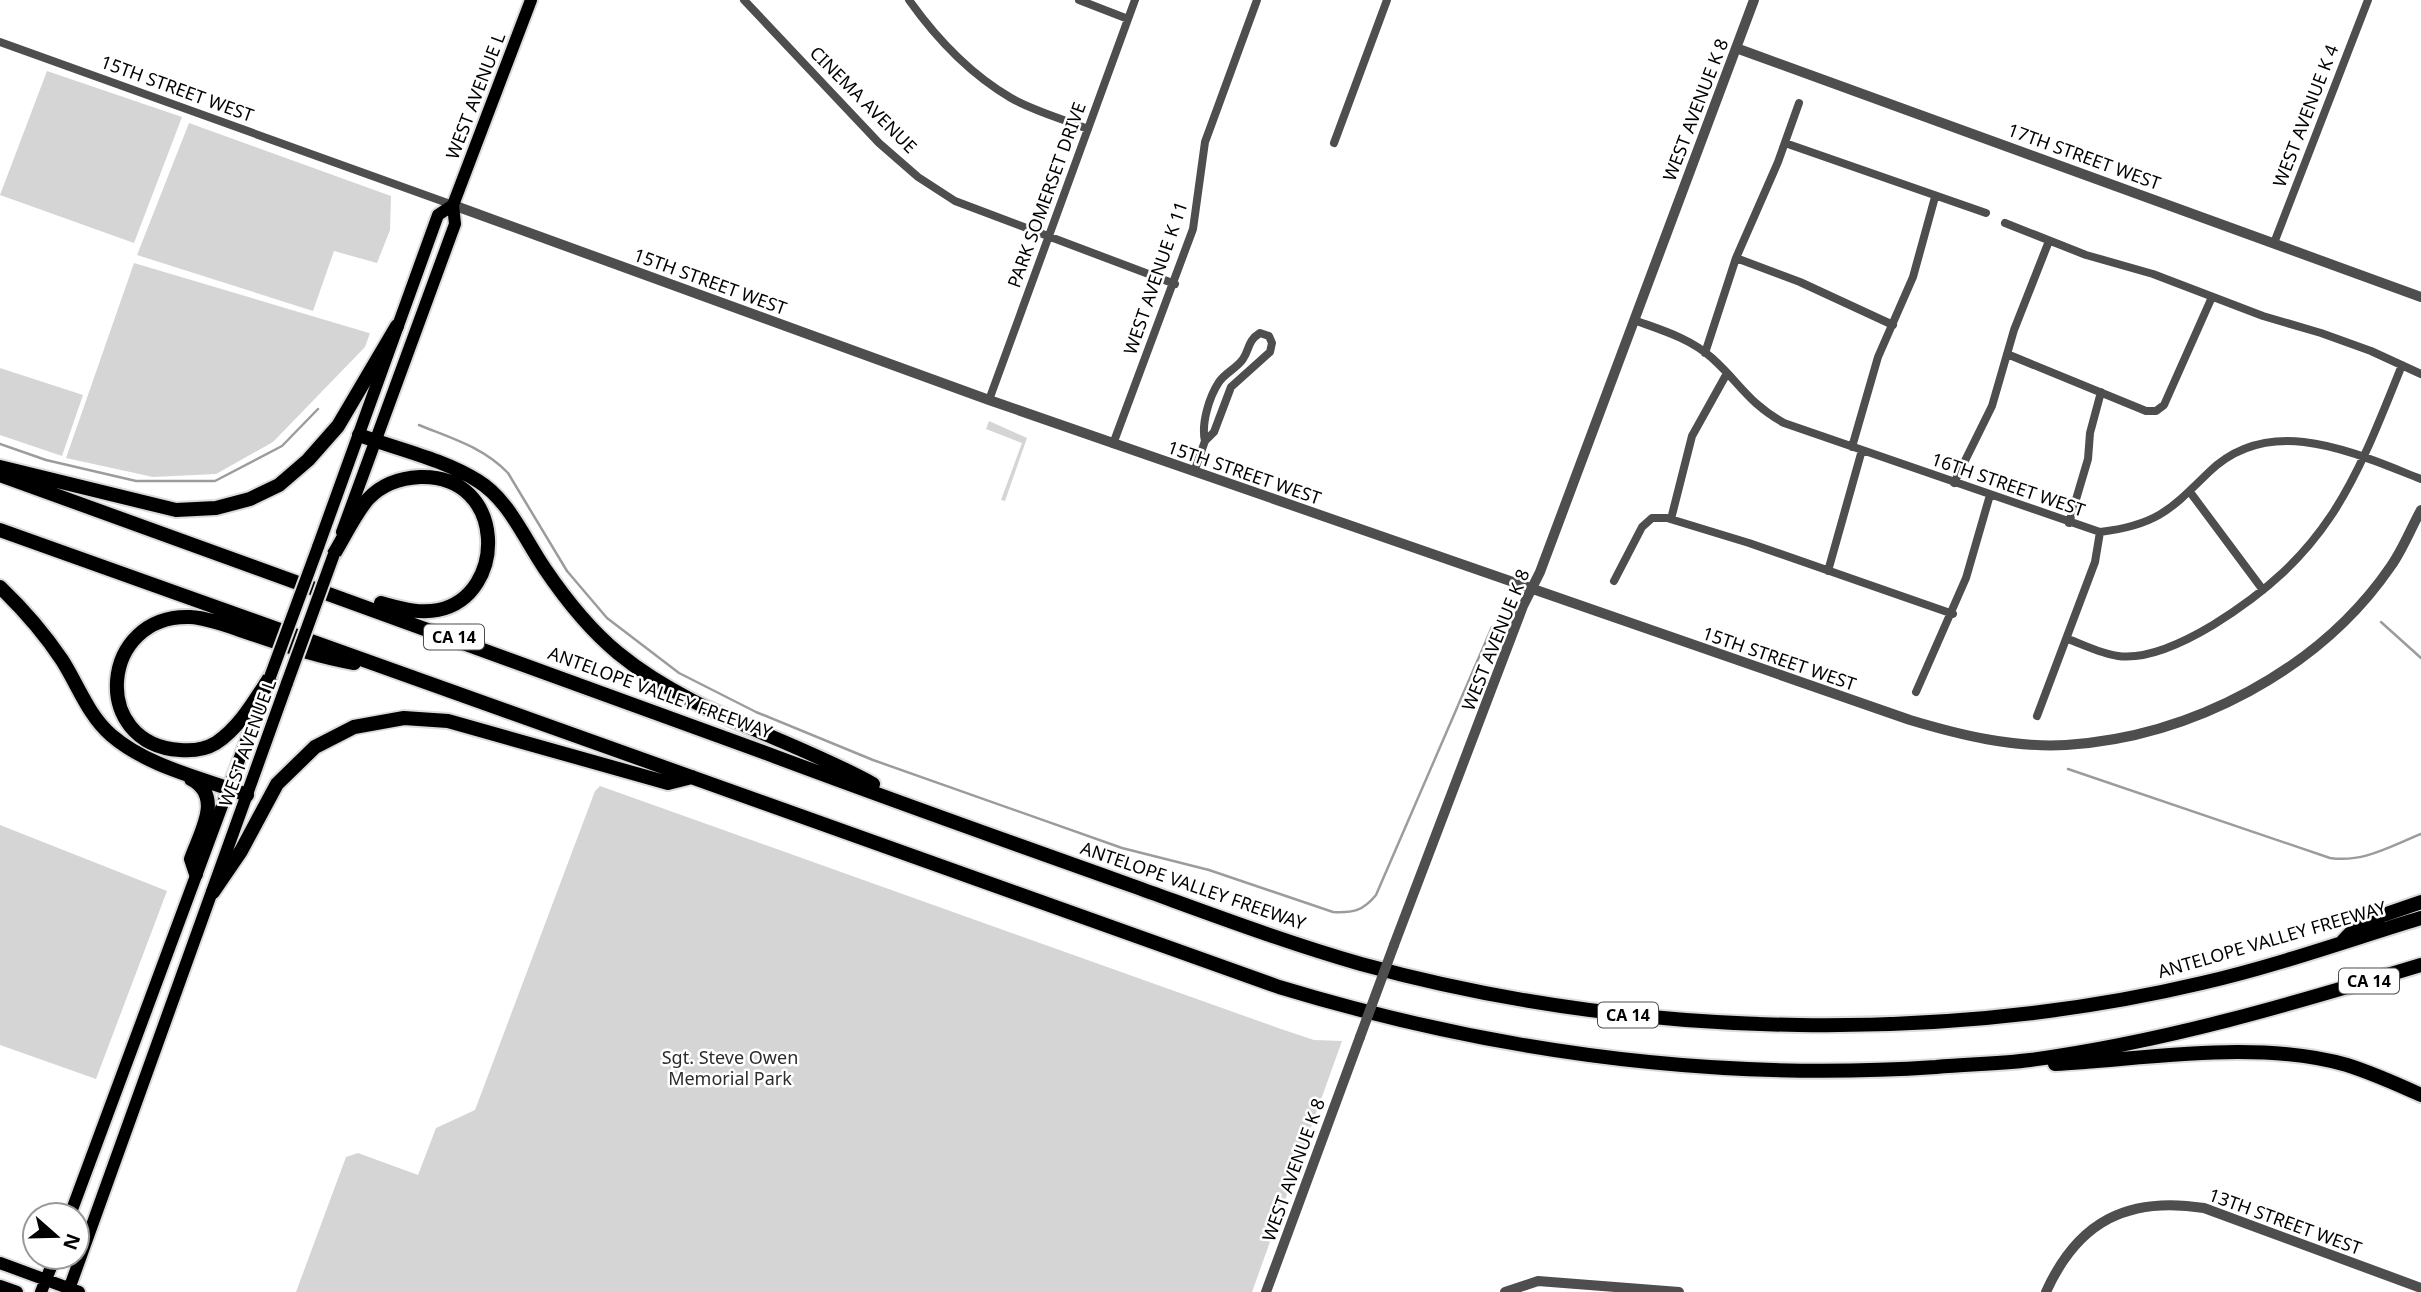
<svg xmlns="http://www.w3.org/2000/svg" width="2421" height="1292" font-family="'Noto Sans',sans-serif">
  <rect width="100%" height="100%" fill="#fff"/>
  <path fill="#d5d5d5" d="M47 71 182 117 134 243 0 195Z
    M189 123 391 196 390 230 377 263 334 251 313 311 137 255Z
    M134 263 369 333H370L365 347 273 442 216 474 153 477 66 458Z
    M0 368 83 395 62 456 0 435Z
    M989 421 1027 438 1005 501 1001 500 1022 443 986 429Z
    M600 786 1281 1029 1314 1040 1342 1041 1252 1292H296L346 1157 358 1153 418 1175 436 1128 475 1110 595 791Z
    M0 825 167 891 96 1079 0 1045Z"/>
  <g fill="none" stroke-linecap="round" stroke-linejoin="round">
    <path stroke="#9c9c9c" stroke-width="2.5" d="M419 425C451 438 483 447 508 473L567 571 607 618 679 673 756 712 873 760 1122 848 1209 870 1333 912C1353 913 1363 911 1376 895L1492 627
      M0 444 46 460 136 481H215L282 446 318 409
      M2381 622 2421 658
      M2068 769 2330 858C2363 863 2391 846 2421 834"/>
    <defs>
      <path id="primary" d="M342 532 455 224 453 205 531 0
        M318 547 438 215 453 205
        M70 1215 265 690
        M0 1263 79 1292
        M0 1286 17 1292
        M41 1292 55 1257
        M68 1292 287 683"/>
      <path id="motorway" d="M359 435C397 449 443 459 478 481 509 500 525 540 545 569 566 600 589 629 618 653 692 714 790 738 873 784
        M0 467 176 510 216 508 250 499 279 485 308 460 338 426 397 326
        M0 475C254 568 510 658 763 752 886 798 1009 842 1133 886 1208 913 1284 942 1361 964 1503 1003 1652 1023 1799 1025 1934 1027 2071 1014 2202 983 2276 966 2349 940 2421 918
        M0 530 1279 987C1493 1052 1713 1082 1936 1067 1967 1064 1999 1064 2030 1060 2164 1042 2292 1004 2421 965
        M334 554C345 536 355 514 368 499 382 484 400 478 420 477 507 474 508 596 438 610 418 614 400 608 381 603
        M0 587C23 609 44 633 62 660 78 685 88 715 111 735 148 767 202 778 247 795
        M270 677C255 700 240 727 216 743 206 749 192 751 180 750 89 744 100 614 190 617 209 618 228 626 246 632 282 644 317 657 354 663
        M191 779C224 796 200 833 191 859L196 874
        M213 892 241 851 277 784 315 747 354 727 404 718 448 721 668 783 692 777
        M2343 941 2360 923 2421 902
        M2055 1064C2146 1059 2258 1039 2347 1065 2372 1073 2397 1084 2421 1095"/>
    </defs>
    <use href="#primary" stroke="#dbdbdb" stroke-width="16"/>
    <use href="#motorway" stroke="#dbdbdb" stroke-width="18"/>
    <path stroke="#4e4e4e" stroke-width="8" d="M744 0 879 143 918 177 955 201 1175 284
      M909 0C936 38 970 74 1011 98 1034 111 1063 119 1088 129
      M1079 0 1128 19
      M0 42 453 205
      M1334 143 1387 0
      M1785 143 1986 213
      M2005 223 2086 255 2153 274 2263 316 2321 333 2371 351 2421 374
      M2274 243 2368 0
      M1736 258 1800 282 1893 325
      M1634 320C1661 330 1690 338 1712 358 1740 383 1748 403 1784 423L2100 532C2157 525 2170 510 2209 472 2271 412 2354 453 2421 479
      M1705 353 1736 258 1778 162 1799 103
      M2007 354 2146 411H2156L2164 405 2212 297
      M989 400 1135 0
      M1113 444 1193 229 1205 142 1257 0
      M1852 447 1878 357 1913 277 1935 197
      M1194 472 1205 441 1214 432 1231 387 1270 352 1272 343 1269 336 1260 333C1247 341 1250 349 1243 359 1237 368 1225 373 1219 382 1209 397 1201 424 1205 441
      M1954 483 1992 406 2014 330 2049 241
      M2190 492 2263 590
      M1671 519 1692 436 1726 375
      M2069 523 2088 459 2090 433 2101 392
      M1828 571 1862 450
      M1614 581 1642 527 1652 518H1667L1749 543 1953 614
      M2068 639C2084 645 2102 654 2118 656 2148 660 2188 640 2213 625 2328 554 2354 485 2402 365
      M1916 692 1966 578 1990 495
      M2037 716 2095 562 2100 532"/>
    <path stroke="#4e4e4e" stroke-width="10" d="M1736 48 2421 297
      M453 205 989 400 1910 720C1960 735 2013 748 2066 745 2191 737 2320 670 2391 566 2403 549 2411 528 2421 510
      M1394 945 1523 606 1540 572 1754 0
      M1266 1292 1360 1037
      M1505 1292 1538 1281 1679 1292
      M2046 1292C2078 1221 2128 1196 2204 1208L2421 1288"/>
    <use href="#primary" stroke="#000" stroke-width="12"/>
    <use href="#motorway" stroke="#000" stroke-width="14"/>
    <defs>
      <path id="primary-bridge" d="M270 677 318 547
        M287 683 334 554"/>
    </defs>
    <use href="#primary-bridge" stroke="#dbdbdb" stroke-width="16" stroke-linecap="butt"/>
    <path stroke="#4e4e4e" stroke-width="10" d="M1360 1037 1394 945"/>
    <use href="#primary-bridge" stroke="#000" stroke-width="12"/>
  </g>
  <g text-anchor="middle" stroke-width="5" stroke-linejoin="round" paint-order="stroke">
    <g fill="#fff" stroke="#4c4c4c" stroke-width="2">
      <rect x="424" y="624.5" width="60" height="25" rx="5"/>
      <rect x="2339" y="968.5" width="60" height="25" rx="5"/>
      <rect x="1598" y="1002.5" width="60" height="25" rx="5"/>
    </g>
    <g font-size="16" font-weight="bold" fill="#000">
      <text x="454" y="643">CA 14</text>
      <text x="2369" y="987">CA 14</text>
      <text x="1628" y="1021">CA 14</text>
    </g>
    <g font-size="18" fill="#000" stroke="#fff">
      <text transform="translate(177 89) rotate(20)" y="6">15TH STREET WEST</text>
      <text transform="translate(476 96) rotate(-69)" y="6">WEST AVENUE L</text>
      <text transform="translate(863 100) rotate(45)" y="6">CINEMA AVENUE</text>
      <text transform="translate(1696 110) rotate(-69)" y="6">WEST AVENUE K 8</text>
      <text transform="translate(2306 116) rotate(-69)" y="6">WEST AVENUE K 4</text>
      <text transform="translate(2084 157) rotate(20)" y="6">17TH STREET WEST</text>
      <text transform="translate(1047 195) rotate(-70)" y="6">PARK SOMERSET DRIVE</text>
      <text transform="translate(1156 278) rotate(-71)" y="6">WEST AVENUE K 11</text>
      <text transform="translate(710 282) rotate(20)" y="6">15TH STREET WEST</text>
      <text transform="translate(1244 473) rotate(19)" y="6">15TH STREET WEST</text>
      <text transform="translate(2008 485) rotate(19)" y="6">16TH STREET WEST</text>
      <text transform="translate(1496 640) rotate(-68)" y="6">WEST AVENUE K 8</text>
      <text transform="translate(1779 659) rotate(19)" y="6">15TH STREET WEST</text>
      <text transform="translate(660 693) rotate(20)" y="6">ANTELOPE VALLEY FREEWAY</text>
      <text transform="translate(248 743) rotate(-70)" y="6">WEST AVENUE L</text>
      <text transform="translate(1193 886) rotate(19)" y="6">ANTELOPE VALLEY FREEWAY</text>
      <text transform="translate(2272 940) rotate(-16)" y="6">ANTELOPE VALLEY FREEWAY</text>
      <text transform="translate(1294 1170) rotate(-70)" y="6">WEST AVENUE K 8</text>
      <text transform="translate(2285 1222) rotate(20)" y="6">13TH STREET WEST</text>
    </g>
    <g font-size="18" fill="#2c2c2c" stroke="#fff">
      <text x="730" y="1064">Sgt. Steve Owen<tspan x="730" dy="21">Memorial Park</tspan></text>
    </g>
  </g>
  <g transform="translate(56 1236) rotate(110)"><circle r="33" fill="#ffffff" stroke="#999999" stroke-width="2"/>
  <path d="M0-5L12 26L0 18L-12 26Z" fill="#000000"/>
  <text y="-10" font-size="19" font-weight="bold" text-anchor="middle" fill="#000000">N</text>
  </g>
</svg>
